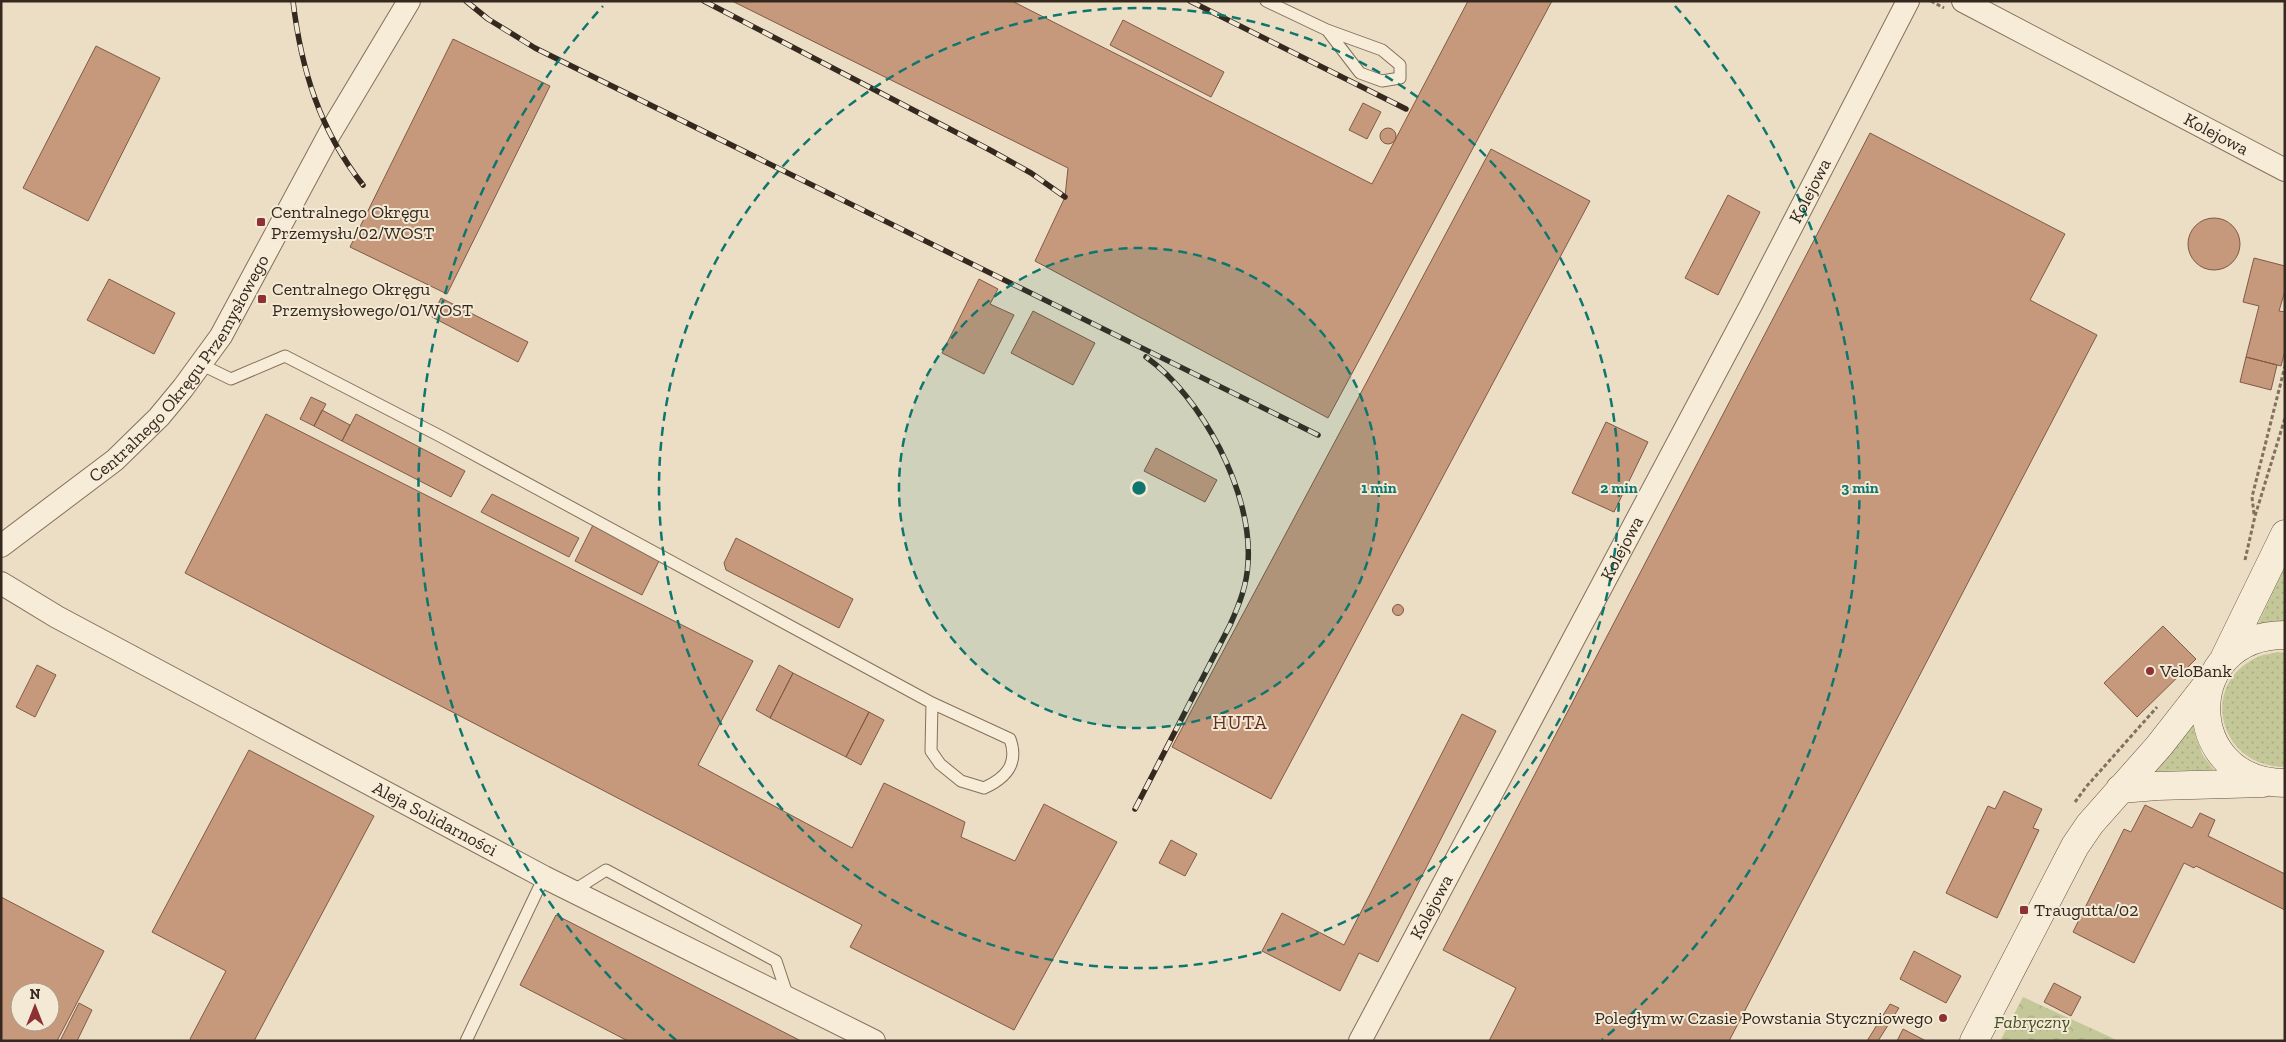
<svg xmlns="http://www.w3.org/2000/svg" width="2286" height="1042" font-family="'Zilla Slab',serif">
  <defs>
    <pattern id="grass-dots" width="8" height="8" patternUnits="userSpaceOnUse" patternTransform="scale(1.25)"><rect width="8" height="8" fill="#c4c899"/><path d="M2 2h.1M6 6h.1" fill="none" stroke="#a9ac83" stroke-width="1.8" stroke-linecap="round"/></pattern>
    <pattern id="forest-crowns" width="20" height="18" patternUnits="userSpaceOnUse" patternTransform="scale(1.25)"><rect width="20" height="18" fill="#c4c899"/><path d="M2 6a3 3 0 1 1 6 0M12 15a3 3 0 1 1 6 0" fill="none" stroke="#a9ac83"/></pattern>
  </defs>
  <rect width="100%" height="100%" fill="#ebdec5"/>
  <path fill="url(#grass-dots)" d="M2285 567V621L2258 624Z
    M2277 652 2285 653V767C2218 767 2198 683 2258 657 2263 654 2271 654 2277 652Z
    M2193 726 2202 754 2214 770 2156 771Z"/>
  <path fill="url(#forest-crowns)" d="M2023 997 2119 1041H2000Z"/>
  <path fill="#c6997d" stroke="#815a44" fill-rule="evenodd" d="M732 1H1012L1372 184 1468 1H1552L1328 418 1035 261 1065 197 1068 168Z
    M1123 20 1224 72 1211 97 1110 45Z
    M453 39 550 86 447 294 350 247Z
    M96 46 160 78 88 221 23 188Z
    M1363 103 1381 112 1367 139 1349 130Z
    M1380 136a8 8 0 1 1 16 0a8 8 0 1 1-16 0Z
    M1870 133 2065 234 2030 300 2097 335 1729 1041H1489L1516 988 1443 950Z
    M1491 149 1590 201 1271 799 1172 747Z
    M1728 195 1760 212 1718 295 1685 278Z
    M2188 244a26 26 0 1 1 52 0a26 26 0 1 1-52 0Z
    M2254 258 2285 266V291L2279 311 2285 312V351L2281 366 2246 357 2259 306 2243 302Z
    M109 279 175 313 154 354 87 320Z
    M979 279 998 289 990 304 1014 315 984 374 942 353Z
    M441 298 528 342 518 362 432 317Z
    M1033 311 1095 343 1073 385 1011 353Z
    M2246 357 2277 365 2271 390 2240 382Z
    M311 397 326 404 314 426 300 419Z
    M322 410 350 425 342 441 314 426Z
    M266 414 753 661 698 765 852 848 884 783 965 822 961 837 1015 861 1044 804 1117 842 1014 1030 850 947 862 925 185 573Z
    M356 414 465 471 451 497 342 441Z
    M1606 422 1648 442 1614 512 1572 493Z
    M1156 448 1217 480 1205 502 1144 471Z
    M492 494 579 538 569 557 481 512Z
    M593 525 660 559 642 595 575 561Z
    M736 538 853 599 839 628 726 570 724 563Z
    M1392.5 610a5.5 5.5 0 1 1 11 0a5.5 5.5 0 1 1-11 0Z
    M2163 626 2196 659 2137 717 2104 683Z
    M37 665 56 675 35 717 16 707Z
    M779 665 793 673 770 718 756 710Z
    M793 673 869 712 846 757 770 718Z
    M869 712 884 720 861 765 846 757Z
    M1462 714 1496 731 1378 962 1359 953 1340 991 1262 951 1282 913 1344 945Z
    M249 750 374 816 254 1041H192L190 1039 226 971 152 932Z
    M2004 791 2042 809 2033 828 2039 830 1997 918 1946 893 1988 806 1995 809Z
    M2145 805 2192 828 2200 813 2215 820 2208 836 2285 874V910L2196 866 2194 868 2184 863 2134 963 2073 932 2124 829 2131 832Z
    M1171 840 1197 854 1185 876 1159 863Z
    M1 897 104 951 57 1041H1ZM20 992H50V1022H20Z
    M556 915 801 1041H628L520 985Z
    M1914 951 1961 976 1946 1003 1900 979Z
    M2054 983 2081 997 2071 1016 2044 1002Z
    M79 1003 92 1010 77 1041H60Z
    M1890 1004 1899 1008 1878 1041H1867Z
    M1903 1029 1926 1041H1897Z"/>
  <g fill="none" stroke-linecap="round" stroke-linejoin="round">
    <defs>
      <path id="lane" d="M1266 1 1327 30 1382 50 1400 65V78L1382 81 1360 73 1327 30
        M200 364 231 379 285 356 440 436 932 703 1010 739C1019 764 1006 778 984 788L961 781 940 764 931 751 932 703
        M573 891 606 870 776 961 788 997
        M466 1041 544 877"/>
      <g id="street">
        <path id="s1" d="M1963 1 2285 170"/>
        <path id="s2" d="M1 546 115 460 159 417 183 388 221 336 330 133 409 1"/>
        <path id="s3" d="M1 583 57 617 544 877 874 1041"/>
        <path id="s4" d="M1360 1041 1750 307 1908 1"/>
      </g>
      <path id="secondary" d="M2285 635C2179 635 2181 783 2285 783
        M2225 657 2285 534
        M2120 789 2157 786 2263 783
        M1974 1041 2075 846 2090 824 2159 746 2213 677"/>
    </defs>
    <use href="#lane" stroke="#84705c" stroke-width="13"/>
    <use href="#street" stroke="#84705c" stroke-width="24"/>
    <use href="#secondary" stroke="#66523f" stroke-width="29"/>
    <path stroke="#84705c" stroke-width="3" stroke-dasharray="4 2.5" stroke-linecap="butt" d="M1931 1 1944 8
      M2254 514 2252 497 2285 366
      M2245 560 2255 516 2285 418
      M2075 802 2086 787 2157 707"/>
    <use href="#lane" stroke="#f6ecd7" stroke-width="11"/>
    <use href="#street" stroke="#f6ecd7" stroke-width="22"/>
    <use href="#secondary" stroke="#f6ecd7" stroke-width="28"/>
    <defs>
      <path id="rail" d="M293 1C301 69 320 131 363 185
        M466 1 488 19 535 48 1318 435
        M704 1 990 150 1031 173 1065 197
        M1190 1 1406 109
        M1135 809 1230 625C1239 605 1247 585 1248 563 1253 493 1202 397 1146 357"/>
    </defs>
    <use href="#rail" stroke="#35291f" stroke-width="5.5"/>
    <use href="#rail" stroke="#f3e9d4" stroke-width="4" stroke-dasharray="11" stroke-linecap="butt"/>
  </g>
  <circle cx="1139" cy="488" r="240" fill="#0f766e" fill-opacity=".12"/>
  <g fill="none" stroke="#0f766e" stroke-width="2.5" stroke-dasharray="9 6">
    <circle cx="1139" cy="488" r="240"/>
    <circle cx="1139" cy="488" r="480"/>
    <path d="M676 1040A721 721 0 0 1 603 6M1675 6A721 721 0 0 1 1602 1040"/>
  </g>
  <g fill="#8e3134" stroke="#f3e9d4" stroke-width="2">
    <rect x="256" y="217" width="10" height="10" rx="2.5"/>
    <rect x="257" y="294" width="10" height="10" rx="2.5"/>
    <circle cx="2150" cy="671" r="5"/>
    <rect x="2019" y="905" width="10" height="10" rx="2.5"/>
    <circle cx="1943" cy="1018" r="5"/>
  </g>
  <g text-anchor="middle" stroke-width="4" stroke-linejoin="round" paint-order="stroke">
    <g font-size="18" fill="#35291f" stroke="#f3e9d4">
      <text dy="6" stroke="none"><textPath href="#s1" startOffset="286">Kolejowa</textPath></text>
      <text dy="6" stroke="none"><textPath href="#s4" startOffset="962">Kolejowa</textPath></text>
      <text dy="6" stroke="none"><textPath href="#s2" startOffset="255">Centralnego Okręgu Przemysłowego</textPath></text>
      <text dy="6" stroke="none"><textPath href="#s4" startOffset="558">Kolejowa</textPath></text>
      <text dy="6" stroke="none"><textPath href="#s3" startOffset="494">Aleja Solidarności</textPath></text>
      <text dy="6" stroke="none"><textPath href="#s4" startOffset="152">Kolejowa</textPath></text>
    </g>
    <g font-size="18" fill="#35291f" stroke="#f3e9d4" text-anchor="start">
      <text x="271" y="218">Centralnego Okręgu<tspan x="271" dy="21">Przemysłu/02/WOST</tspan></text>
      <text x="272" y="295">Centralnego Okręgu<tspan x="272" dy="21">Przemysłowego/01/WOST</tspan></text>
      <text x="2160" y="677">VeloBank</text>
      <text x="2034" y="916">Traugutta/02</text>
      <text x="1933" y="1024" text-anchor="end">Poległym w Czasie Powstania Styczniowego</text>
    </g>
    <g font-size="18" font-style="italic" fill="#475027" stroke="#f3e9d4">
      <text x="2032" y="1028">Fabryczny</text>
    </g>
    <g font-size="19" letter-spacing="1" fill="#5f2d22" stroke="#f3e9d4">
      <text x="1240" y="729">HUTA</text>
    </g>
  </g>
  <circle cx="1139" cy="488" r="8" fill="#0f766e" stroke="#f3e9d4" stroke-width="2.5"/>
  <g font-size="15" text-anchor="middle" font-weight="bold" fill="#0f766e" stroke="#f3e9d4" stroke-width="4" stroke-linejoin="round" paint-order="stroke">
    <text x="1379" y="493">1 min</text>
    <text x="1619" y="493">2 min</text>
    <text x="1860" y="493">3 min</text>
  </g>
  <rect width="2286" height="1042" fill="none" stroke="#35291f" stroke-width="5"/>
  <g transform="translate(35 1007)"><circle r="24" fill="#f3e9d4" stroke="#a79c8c"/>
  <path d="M0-4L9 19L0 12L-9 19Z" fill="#8e3134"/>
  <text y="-8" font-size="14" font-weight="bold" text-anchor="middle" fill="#35291f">N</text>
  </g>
</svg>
